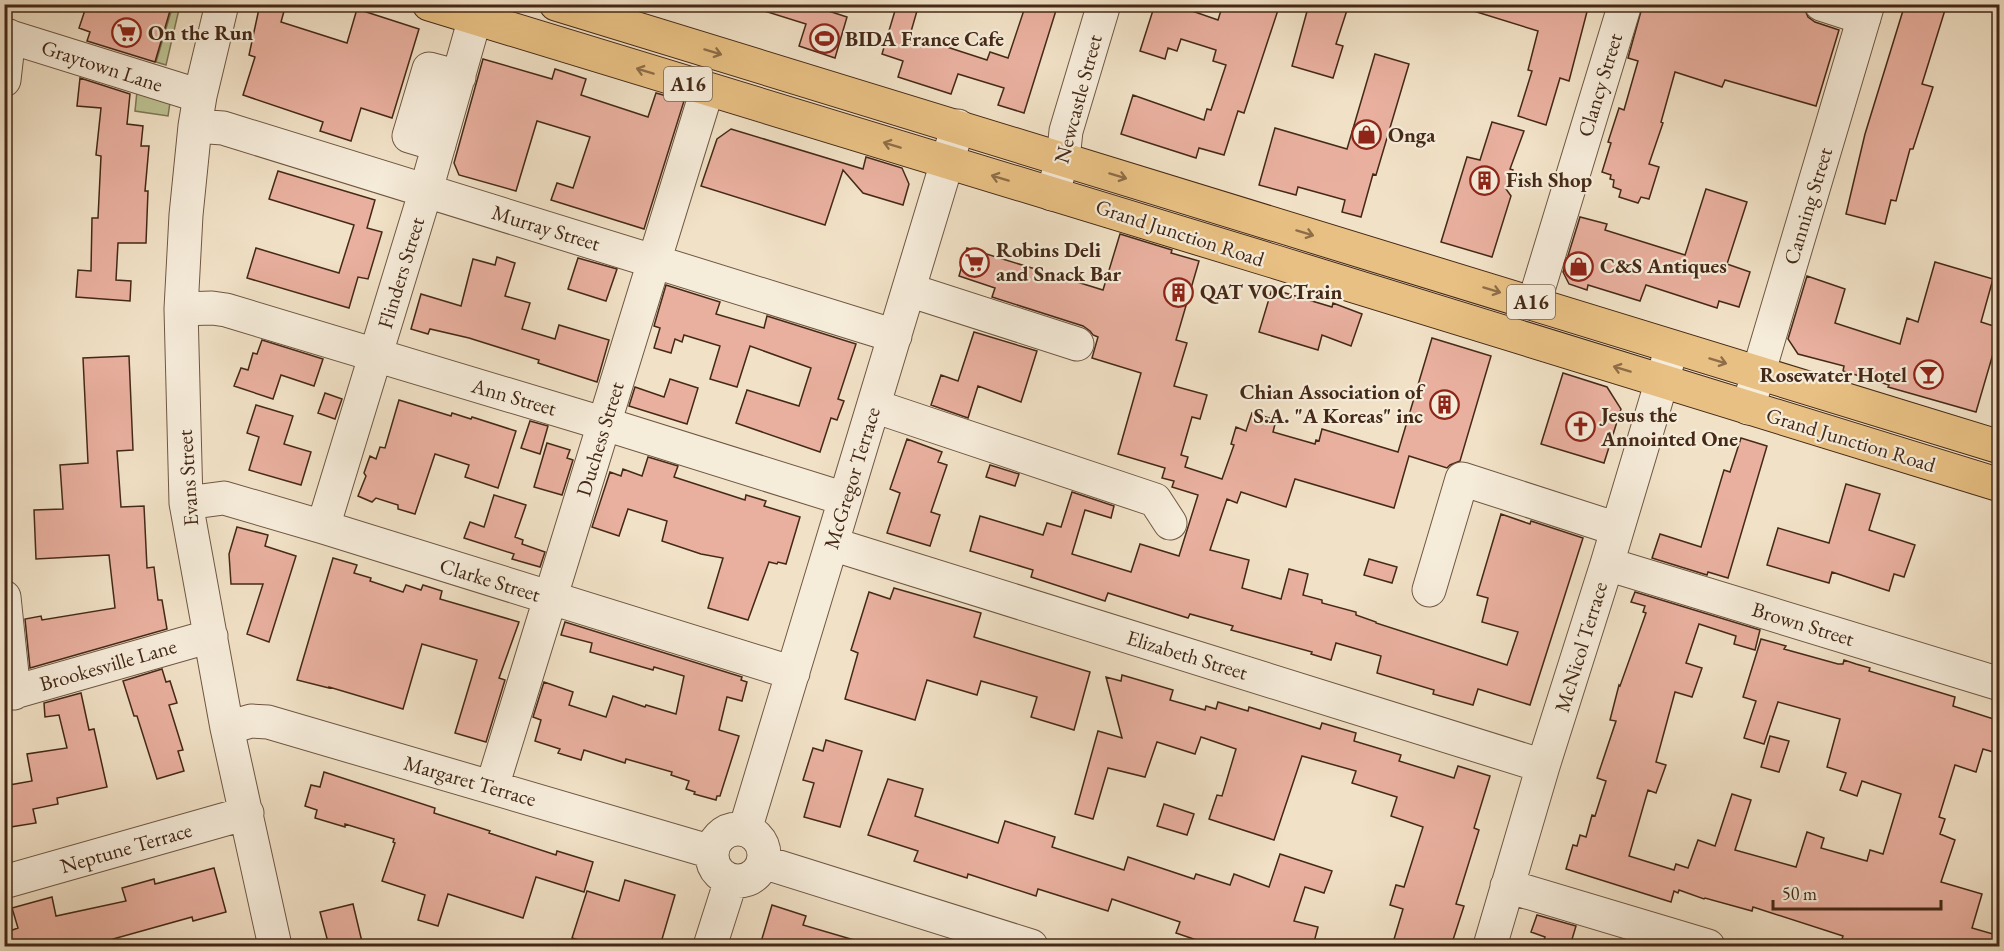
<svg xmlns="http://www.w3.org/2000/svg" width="2004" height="951" font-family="'EB Garamond',serif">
  <rect width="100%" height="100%" fill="#f1e1c6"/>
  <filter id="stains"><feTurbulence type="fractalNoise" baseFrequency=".00333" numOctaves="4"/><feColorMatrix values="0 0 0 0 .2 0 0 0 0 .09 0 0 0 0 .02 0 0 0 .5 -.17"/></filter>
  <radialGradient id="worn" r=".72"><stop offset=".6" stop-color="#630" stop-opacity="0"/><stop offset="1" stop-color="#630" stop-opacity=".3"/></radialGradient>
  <path fill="#bdc293" stroke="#807655" stroke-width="1.5" d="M173 5H180L166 65 156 62Z
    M137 91 171 96 168 116 135 111Z"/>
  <path fill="#e9b09f" stroke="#442917" stroke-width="1.5" d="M87 4H172L155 62 87 41 90 32 79 28Z
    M260 4H286L281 22 347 43 357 9 419 29 392 118 361 108 351 141 320 131 323 122 243 95 255 57 249 55Z
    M759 4H807L847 17 835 58 799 46 806 24 758 9Z
    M897 4H919L910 35 987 60 990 52 1008 58 1026 4H1058L1024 113 998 105 1004 88 958 74 951 94 898 77 903 61 882 54Z
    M1155 4H1172L1218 20 1223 4H1280L1244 113 1238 111 1224 155 1199 148 1196 158 1121 134 1133 95 1204 120 1207 109 1211 110 1226 65 1213 61 1216 50 1181 39 1177 51 1168 48 1165 59 1140 51Z
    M1309 4H1349L1336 44 1343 46 1333 78 1292 66Z
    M1468 4H1589L1569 81 1560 78 1546 125 1518 116 1532 71 1528 70 1538 31 1467 9Z
    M1643 4 1803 5 1808 17 1815 22 1839 30 1816 106 1725 80 1722 87 1675 72 1661 122 1663 123 1649 164 1659 167 1649 199 1641 197 1638 203 1619 197 1621 190 1613 187 1614 180 1610 179 1611 175 1602 172 1611 143 1608 142 1619 108 1624 110 1638 61 1628 58Z
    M1905 4H1927L1945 10 1922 84 1933 87 1913 149H1910L1896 201 1891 200 1885 224 1846 214 1865 134Z
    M1375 54 1409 64 1376 175 1373 174 1361 217 1342 212 1345 200 1298 187 1296 195 1259 185 1275 128 1347 149Z
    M483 59 552 79 555 69 586 79 581 95 648 117 656 93 684 101 644 229 551 200 557 183 573 188 590 137 537 121 516 191 459 175 454 163Z
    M80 78 130 94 127 124 143 126 141 146H149L145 191H148L146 243H118L116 280 131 281 130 301 76 297 78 270 91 271 92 218H98L101 156 96 155 101 108 77 106Z
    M1492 122 1524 131 1510 169 1513 170 1506 189 1511 196 1492 257 1441 242 1467 157 1480 160Z
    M731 129 863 169 866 157 902 168 909 184 903 205 863 193 843 170 825 225 701 186 717 139Z
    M278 171 375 200 367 228 382 232 368 279 358 277 349 308 247 278 256 248 339 273 354 225 269 199Z
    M1706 189 1747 202 1727 264 1750 272 1739 307 1719 301 1717 308 1646 285 1640 301 1588 285 1587 290 1569 284 1563 272 1580 217 1607 224 1605 230 1685 255Z
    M1120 234 1172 250 1171 253 1199 261 1176 340 1187 343 1174 386 1207 395 1200 419 1192 417 1181 455 1188 457 1185 467 1222 479 1234 445 1231 444 1236 427 1246 431 1252 413 1276 420 1273 432 1315 444 1316 440 1319 441 1322 429 1398 452 1432 338 1491 356 1460 461 1450 465 1447 468 1409 456 1394 508 1295 479 1286 507 1241 492 1237 503 1227 499 1210 550 1249 560 1242 588 1281 599 1289 569 1308 574 1303 595 1322 600V603L1356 612V615L1376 622V623L1507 665 1518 632 1482 622 1488 598 1477 595 1501 514 1530 524 1531 521 1583 538 1530 705 1478 689 1473 705 1433 694 1434 690 1377 673 1381 656 1336 643 1331 660 1311 654 1312 652 1231 630 1233 626 1190 614 1188 618 1108 593 1105 601 1031 577 1033 570 970 551 980 516 1043 535 1047 523 1061 527 1072 492 1114 506 1111 518 1085 510 1072 554 1131 572 1140 544 1179 556 1198 495 1172 487 1174 481 1162 478 1165 468 1118 454 1141 373 1092 358 1098 337 1093 335 1090 331 1083 326 992 297 995 288 959 276 967 248 1103 290Z
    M497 257 515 263 505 296 530 303 522 329 555 339 559 325 609 340 597 382 538 363 539 360 469 338 430 329 428 334 411 329 421 294 461 306 473 259 495 265Z
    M578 258 617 269 606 301 568 289Z
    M1935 262 1993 279 1981 322 2000 328V330L1976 412 1888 387 1889 385 1843 371 1844 366 1798 354 1788 339 1807 276 1845 289 1835 323 1900 344 1907 318 1918 322Z
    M666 285 720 302 716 314 764 328 767 316 856 344 838 399 844 401 837 420 831 418 820 452 736 423 747 390 799 406 811 368 750 346 737 387 710 379 720 346 684 335 682 342 675 339 671 353 654 348 660 328 654 326Z
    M1272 289 1332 307 1333 303 1362 314 1351 346 1322 335 1318 350 1259 332Z
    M974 332 1037 351 1021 402 978 386 968 418 931 405 941 375 958 381Z
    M262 340 323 359 314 386 281 375 273 399 234 386 241 368 248 370 253 353 257 354Z
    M129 356 133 450 117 451 121 507 144 506 147 568 154 567 158 600H162L167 629 30 668 25 619 41 616 42 620 115 608 109 555 36 559 34 510 63 509 60 465 88 463 83 358Z
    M1563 373 1607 387 1621 409 1604 463 1541 444Z
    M670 379 698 388 687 424 629 406 635 387 664 397Z
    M325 393 342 399 335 419 318 413Z
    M399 400 451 416 452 413 471 419 472 417 516 431 498 488 465 477 469 465 435 454 415 514 398 509V505L376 498 372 502 358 496 366 476 364 473 370 456 376 459 380 447 385 448Z
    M256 405 293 416 284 444 311 452 301 485 249 470 259 437 247 433Z
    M530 421 548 426 540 454 521 448Z
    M1741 438 1767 446 1728 578 1708 572 1707 575 1652 558 1660 534 1701 547 1724 470 1730 472Z
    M907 439 942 452 938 462 947 465 931 512 940 515 930 546 887 533 900 493 890 489Z
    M547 443 570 450 567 458 573 460 562 495 534 487Z
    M648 457 678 466 674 477 745 500 746 495 766 501 764 506 800 517 786 564 778 562 777 564 769 562 748 620 708 608 723 558 701 554 662 541 667 521 628 509 619 536 592 527 610 472 621 476 623 469 642 476Z
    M990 465 1019 474 1015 486 986 477Z
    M1846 484 1880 494 1869 530 1915 545 1904 577 1894 574 1889 591 1832 572 1829 583 1767 565 1778 528 1829 543Z
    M494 495 526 505 515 537 523 540 522 544 545 552 540 567 512 559 514 554 464 538 470 522 484 527Z
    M237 527 268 535 265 546 296 556 269 642 247 634 263 584H231L229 554Z
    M333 558 357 565 354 573 371 578 370 581 403 592 406 585 421 590 423 585 442 591 440 599 519 622 499 678 505 680 486 742 455 733 477 660 422 644 403 709 329 687V688L297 680Z
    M1369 559 1397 567 1392 583 1364 575Z
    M894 588 981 613 974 637 1090 672 1074 730 1031 717 1037 697 981 681 977 695 927 680 915 720 845 699 858 653 851 650 869 592 890 599Z
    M1635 592 1760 630 1755 650 1734 644 1736 636 1699 624 1686 663 1702 668 1692 697 1675 692 1656 762 1666 765 1656 793 1648 790 1629 856 1674 870 1676 864 1688 868 1698 840 1715 846 1732 794 1751 800 1735 850 1796 867 1807 832 1824 838 1821 848 1867 861 1870 850 1883 854 1901 794 1862 781 1857 796 1840 790 1846 773 1827 767 1840 719 1778 702 1764 744 1744 738 1756 701 1743 697 1761 639 1786 646 1784 649 1838 664H1843L1844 660 1856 664 1870 668 1869 671 1955 697 1953 706 2000 721V754L1983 749 1976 772 1955 765 1939 817 1945 819 1940 834 1955 840 1941 882 1982 894 1972 928 2000 936V946H1855L1841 942 1843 936 1753 907 1752 911 1705 898 1704 899 1679 890 1678 893 1674 891 1671 902 1566 869 1573 845 1577 846 1580 835 1586 837 1592 815 1595 816 1606 781 1597 778 1616 721 1610 720 1619 685 1620 686 1646 613 1643 612 1645 606 1631 602Z
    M565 622 742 677 741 680 747 682 742 701 727 697 719 730 739 736 720 796H717L716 800 694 794 695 792 686 789 689 781 671 775 672 772 626 759 625 763 584 750 581 760 558 753 560 749 535 741 541 720 533 717 544 682 573 692 569 705 606 717 613 696 645 707 646 705 676 714 684 676 654 667 653 670 590 652 592 643 561 635Z
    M162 669 166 682 170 681 177 703 169 705 183 750 178 751 184 771 157 779 137 716H134L123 681Z
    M1122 675 1173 690 1170 700 1205 710 1206 706 1216 709 1218 702 1248 711 1249 707 1320 729 1322 723 1356 733 1354 741 1401 755 1399 761 1454 778 1458 766 1490 776 1474 828 1479 830 1456 904 1464 906 1451 946H1392L1403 909 1390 905 1396 885 1404 887 1423 827 1391 816 1397 797 1352 783 1356 771 1302 756 1274 840 1209 819 1217 795 1222 796 1236 749 1201 737 1195 754 1157 742 1145 777 1108 768 1093 819 1075 814 1098 731 1122 738 1106 677 1121 681Z
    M81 693 89 730 94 729 107 787 57 798 58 804 33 809 36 823 4 828V786L32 781 27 754 67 748 59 715 45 717 44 703Z
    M1770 736 1789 741 1779 772 1761 767Z
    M826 740 862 751 840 827 804 817 814 783 803 780 813 748 823 751Z
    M324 772 435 808 434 813 490 831 489 833 556 855 557 851 593 862 584 892 536 877 523 918 448 894 438 926 418 920 425 895 382 881 395 843 393 842 394 839 345 824V827L315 818 317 810 305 806 311 785 320 787Z
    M888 779 923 789 915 816 998 843 1005 821 1055 837 1052 847 1124 870 1128 857 1194 879 1196 874 1230 885 1234 874 1269 887 1280 854 1332 871 1324 893 1305 887 1294 921 1318 927 1313 946H1214L1176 933 1180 922 1112 899 1108 911 1038 889 1036 896 968 874 967 878 914 861 918 851 868 835Z
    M1164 804 1194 814 1187 835 1157 826Z
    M214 868 226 912 193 921 192 917 113 939 115 946H4V933L18 928 12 908 52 897 56 916 126 901 122 888 154 879 155 884Z
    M625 880 675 895 660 946H599L572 938 587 891 619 901Z
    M353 904 363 946H329L320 912Z
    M772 905 806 916 803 925 861 942 860 946H764L765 943 761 942Z
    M1537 915 1576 926 1570 946H1542L1545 937 1531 932Z"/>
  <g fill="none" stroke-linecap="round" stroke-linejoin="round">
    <defs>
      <path id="minor" d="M222 4 200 96 195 126 186 215 181 309 186 503 227 728 275 946
        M1821 4 1864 18
        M4 35 200 96
        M4 80 9 36
        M195 126 223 128 895 336
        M439 145 409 136 429 69 459 77
        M1052 194 1063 159 1066 131 1104 4
        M909 290 1077 344
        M1534 303 1625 4
        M181 309 212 308 226 310 605 424 845 499
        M874 406 1155 500 1170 523
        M1748 408 1868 4
        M186 503 224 498 323 527 793 673
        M323 527 426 190 475 18
        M832 544 1543 766
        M1607 564 2000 684
        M1429 590 1462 479 1617 529
        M4 597 14 693
        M4 695 211 636
        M227 728 251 721 268 722 712 852
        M492 787 707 90
        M712 855a26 26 0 1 1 52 0a26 26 0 1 1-52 0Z
        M745 830 958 126
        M763 862 1031 946
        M4 882 247 813
        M1507 886 1708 946
        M710 946 731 880
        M1490 946 1543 766 1607 564 1672 347"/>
      <path id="highway" d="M429 4C953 164 1477 322 2000 485
        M556 4 2000 447"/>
    </defs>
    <use href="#minor" stroke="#6f5743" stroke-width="35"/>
    <use href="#highway" stroke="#442917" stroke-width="35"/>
    <use href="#minor" stroke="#f6ecda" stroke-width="33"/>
    <use href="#highway" stroke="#e8c083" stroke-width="33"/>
  </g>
  <defs><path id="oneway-shaft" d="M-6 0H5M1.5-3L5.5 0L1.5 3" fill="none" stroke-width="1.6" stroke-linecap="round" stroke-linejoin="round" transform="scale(1.5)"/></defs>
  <g stroke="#8e6d48">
    <use href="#oneway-shaft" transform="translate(713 52) rotate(17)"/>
    <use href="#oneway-shaft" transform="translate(645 71) rotate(-163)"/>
    <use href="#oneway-shaft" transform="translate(892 145) rotate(-163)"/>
    <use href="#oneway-shaft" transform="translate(1118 176) rotate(17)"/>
    <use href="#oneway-shaft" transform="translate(1000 178) rotate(-163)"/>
    <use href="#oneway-shaft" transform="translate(1305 233) rotate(17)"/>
    <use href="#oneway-shaft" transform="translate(1492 290) rotate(17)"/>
    <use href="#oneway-shaft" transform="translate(1718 361) rotate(17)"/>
    <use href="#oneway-shaft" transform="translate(1622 369) rotate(-163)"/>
  </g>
  <defs>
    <symbol id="supermarket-ring" viewBox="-11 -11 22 22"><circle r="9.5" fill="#f6ecda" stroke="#8f2418" stroke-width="1.5"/><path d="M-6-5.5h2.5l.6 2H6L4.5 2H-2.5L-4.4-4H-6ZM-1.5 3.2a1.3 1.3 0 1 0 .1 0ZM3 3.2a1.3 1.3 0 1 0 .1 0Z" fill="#8f2418"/></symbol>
    <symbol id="stadium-ring" viewBox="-11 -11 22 22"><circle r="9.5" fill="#f6ecda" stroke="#8f2418" stroke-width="1.5"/><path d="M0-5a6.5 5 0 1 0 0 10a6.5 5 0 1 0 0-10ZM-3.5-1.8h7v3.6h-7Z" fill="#8f2418"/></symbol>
    <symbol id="shop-ring" viewBox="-11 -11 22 22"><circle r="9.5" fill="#f6ecda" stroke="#8f2418" stroke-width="1.5"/><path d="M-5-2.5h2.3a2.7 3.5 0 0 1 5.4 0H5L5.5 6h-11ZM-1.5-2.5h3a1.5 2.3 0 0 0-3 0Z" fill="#8f2418"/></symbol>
    <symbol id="building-ring" viewBox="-11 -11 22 22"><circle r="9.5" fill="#f6ecda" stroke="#8f2418" stroke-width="1.5"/><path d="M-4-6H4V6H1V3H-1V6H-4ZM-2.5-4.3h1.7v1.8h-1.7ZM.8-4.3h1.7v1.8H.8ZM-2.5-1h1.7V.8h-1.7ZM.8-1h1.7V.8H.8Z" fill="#8f2418"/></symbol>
    <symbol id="bar-ring" viewBox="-11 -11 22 22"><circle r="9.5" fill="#f6ecda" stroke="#8f2418" stroke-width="1.5"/><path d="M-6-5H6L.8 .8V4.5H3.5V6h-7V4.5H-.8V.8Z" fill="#8f2418"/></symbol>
    <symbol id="church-ring" viewBox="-11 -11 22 22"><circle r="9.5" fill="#f6ecda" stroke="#8f2418" stroke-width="1.5"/><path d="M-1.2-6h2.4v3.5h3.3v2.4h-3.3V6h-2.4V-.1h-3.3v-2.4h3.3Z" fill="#8f2418"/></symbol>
  </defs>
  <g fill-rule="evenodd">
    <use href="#supermarket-ring" x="110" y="16" width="33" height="33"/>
    <use href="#stadium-ring" x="808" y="22" width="33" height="33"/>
    <use href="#shop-ring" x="1350" y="118" width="33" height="33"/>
    <use href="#building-ring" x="1468" y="164" width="33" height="33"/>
    <use href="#supermarket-ring" x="958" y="246" width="33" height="33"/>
    <use href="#shop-ring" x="1562" y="250" width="33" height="33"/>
    <use href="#building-ring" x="1162" y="276" width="33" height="33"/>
    <use href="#bar-ring" x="1912" y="358" width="33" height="33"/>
    <use href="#building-ring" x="1428" y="388" width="33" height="33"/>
    <use href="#church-ring" x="1564" y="410" width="33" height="33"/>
  </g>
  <g text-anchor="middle" stroke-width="4.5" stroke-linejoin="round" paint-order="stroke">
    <g fill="#f6ecda" stroke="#796452" stroke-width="1.5">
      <rect x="664" y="67" width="48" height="34" rx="4.5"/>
      <rect x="1507" y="285" width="48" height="34" rx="4.5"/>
    </g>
    <g font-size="20" font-weight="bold" fill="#442917">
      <text x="688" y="91">A16</text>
      <text x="1531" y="309">A16</text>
    </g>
    <g font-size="21" font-weight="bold" fill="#442917" stroke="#f6ecda" text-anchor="start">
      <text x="148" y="40">On the Run</text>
      <text x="845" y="46">BIDA France Cafe</text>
      <text x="1388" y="142">Onga</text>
      <text x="1506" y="187">Fish Shop</text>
      <text x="996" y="257">Robins Deli<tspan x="996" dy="24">and Snack Bar</tspan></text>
      <text x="1600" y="273">C&amp;S Antiques</text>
      <text x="1200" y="299">QAT VOCTrain</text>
      <text x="1907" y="382" text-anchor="end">Rosewater Hotel</text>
      <text x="1423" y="399" text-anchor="end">Chian Association of<tspan x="1423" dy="24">S.A. "A Koreas" inc</tspan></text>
      <text x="1601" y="422">Jesus the<tspan x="1601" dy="24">Annointed One</tspan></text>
    </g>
    <g font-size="21" fill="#442917" stroke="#f6ecda">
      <text transform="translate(102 66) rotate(18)" y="7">Graytown Lane</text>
      <text transform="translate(1600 85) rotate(-73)" y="7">Clancy Street</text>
      <text transform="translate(1078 99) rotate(-75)" y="7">Newcastle Street</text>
      <text transform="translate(1808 206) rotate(-73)" y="7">Canning Street</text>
      <text transform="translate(546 228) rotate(17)" y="7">Murray Street</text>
      <text transform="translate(1180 233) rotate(18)" y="7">Grand Junction Road</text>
      <text transform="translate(401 273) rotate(-73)" y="7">Flinders Street</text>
      <text transform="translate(514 397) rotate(16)" y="7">Ann Street</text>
      <text transform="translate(600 439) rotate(-73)" y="7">Duchess Street</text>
      <text transform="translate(1851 440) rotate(17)" y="7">Grand Junction Road</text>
      <text transform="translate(188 478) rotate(-94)" y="7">Evans Street</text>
      <text transform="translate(852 478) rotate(-73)" y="7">McGregor Terrace</text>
      <text transform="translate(490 580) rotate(17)" y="7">Clarke Street</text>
      <text transform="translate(1803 624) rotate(17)" y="7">Brown Street</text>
      <text transform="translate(1581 647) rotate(-73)" y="7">McNicol Terrace</text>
      <text transform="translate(1187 655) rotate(17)" y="7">Elizabeth Street</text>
      <text transform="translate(108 665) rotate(-16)" y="7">Brookesville Lane</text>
      <text transform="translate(470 781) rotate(16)" y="7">Margaret Terrace</text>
      <text transform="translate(126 848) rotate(-16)" y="7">Neptune Terrace</text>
    </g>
  </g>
  <rect width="2004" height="951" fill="none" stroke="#f1e1c6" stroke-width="24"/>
  <rect x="6" y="6" width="1992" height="939" fill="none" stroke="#442917" stroke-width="3"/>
  <rect x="12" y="12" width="1980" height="927" fill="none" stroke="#442917" stroke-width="1.5"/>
  <path d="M1773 900v9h168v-9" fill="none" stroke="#442917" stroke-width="3"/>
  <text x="1782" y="900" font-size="18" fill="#442917" stroke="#f6ecda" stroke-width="4.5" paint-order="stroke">50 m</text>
  <rect width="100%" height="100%" filter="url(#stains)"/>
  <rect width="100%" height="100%" fill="url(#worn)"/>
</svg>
